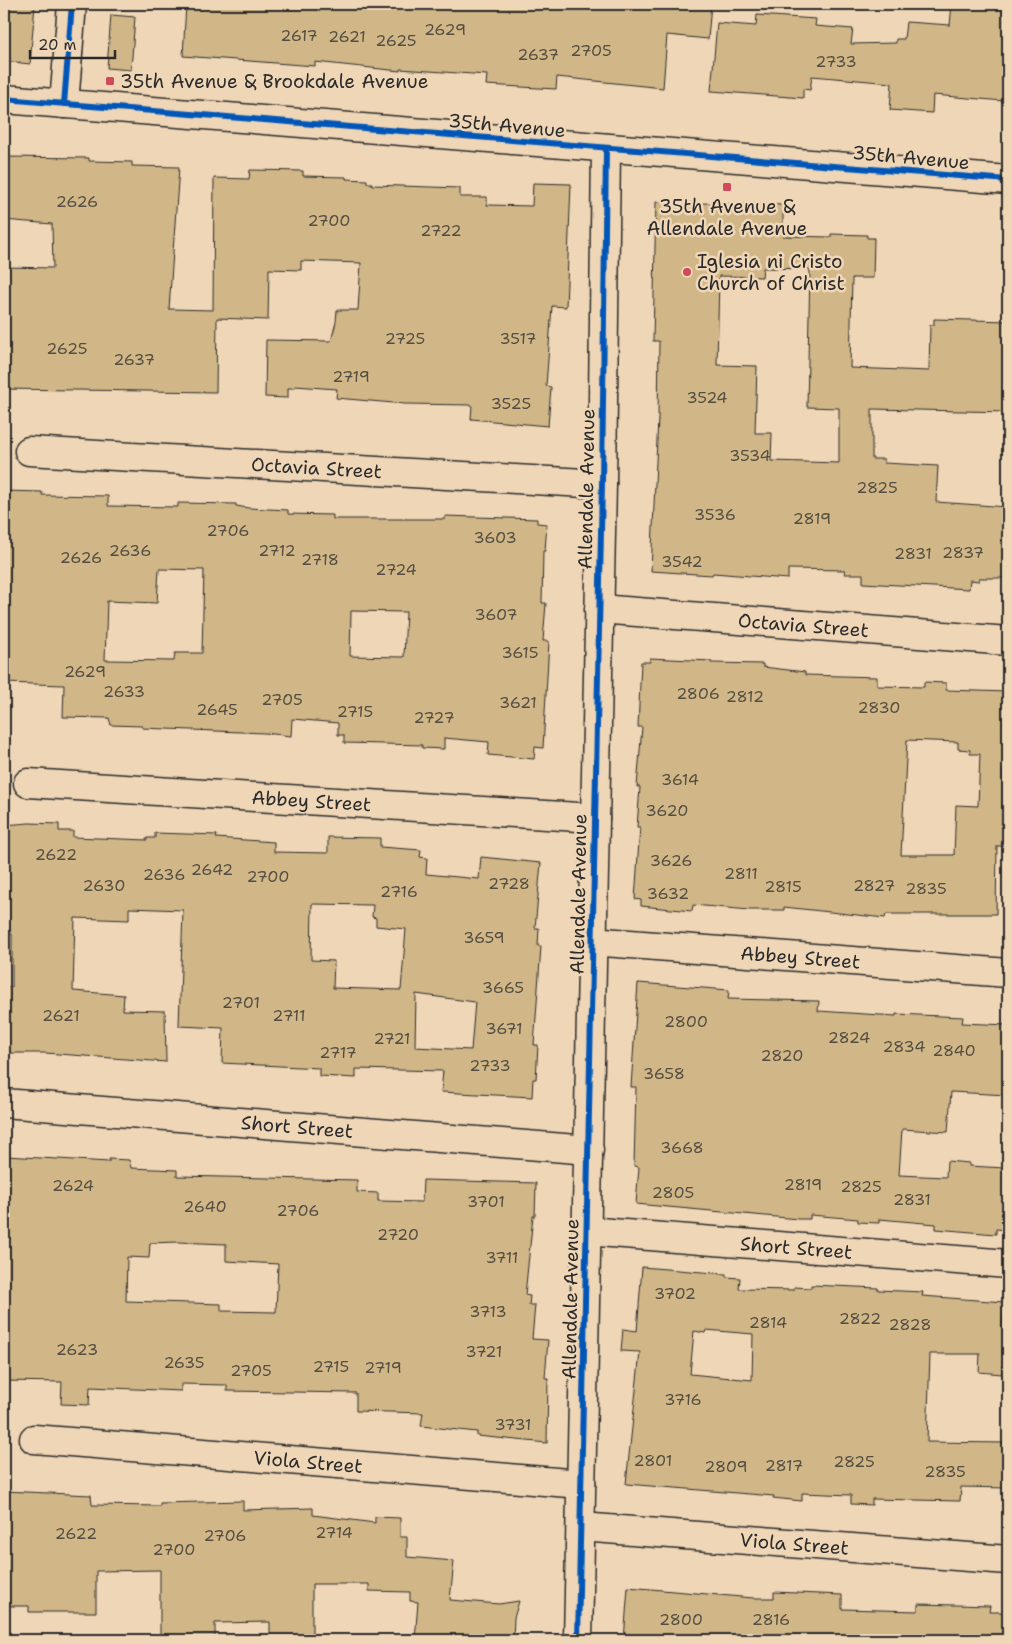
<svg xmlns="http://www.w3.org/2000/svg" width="1012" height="1644" font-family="'Shantell Sans',sans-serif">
  <rect width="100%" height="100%" fill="#efd6b6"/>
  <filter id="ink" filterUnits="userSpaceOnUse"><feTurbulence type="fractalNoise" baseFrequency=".02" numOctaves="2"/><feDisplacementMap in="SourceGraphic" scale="10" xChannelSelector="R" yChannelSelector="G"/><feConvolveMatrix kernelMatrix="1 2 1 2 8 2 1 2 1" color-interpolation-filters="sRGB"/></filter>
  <g filter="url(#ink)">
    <path fill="#d1b787" stroke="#2b2b2b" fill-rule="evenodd" d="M4 4H35L30 64 4 61Z
      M186 4H711L708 39 667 35 663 88 557 77 556 89 486 85 487 75 400 69V71L315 62V66L183 56Z
      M952 4H1008V46L1004 101 933 95 932 113 890 110 892 83 812 76 810 90 803 89V98L711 91 717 23 756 26 757 15 816 19 815 26 853 29 851 44 896 43V39H904L906 22 950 25Z
      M111 15 135 17 131 70 107 68Z
      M4 157 89 158V161L132 162V166L179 167 169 309 213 310 214 178 249 179 250 170 303 171V176L346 177V179L367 180V183H372V185L460 188V197H487V205L532 206 533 183 571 184 566 307 552 306 546 386 551 387 548 426 471 419 472 405 405 404 336 398 337 389 295 386 294 388H288V398L265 397 266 340 331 341 336 322 337 310H358L361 263 301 261V270L269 269 268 320 217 318 216 392 4 389V267L53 268 52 224 4 220Z
      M656 202 783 205V236L831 237V234L867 235V238H874L873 278H852L850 368 929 371 930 325H934V319L1008 321V412L872 409V459H884V463L938 466 936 502 1008 507V578H979V581L970 580 969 589 863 583V574H844L845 570 788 569V579L713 573 712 575 651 571 658 418 659 341H653ZM763 268 810 269 807 407 839 408V463L771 461 772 433H755L757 366 717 365 719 276 762 277Z
      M4 491 42 492V495L108 496V506L178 507V503L236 504V506L248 508 288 510V514L333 515V519H445V516L537 519V523L547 524 545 551H543L542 603H546L543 641H549L543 748 535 747 534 759 488 755 489 742 444 738V749L422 748V745L344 743V735H338V723L292 719 291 736 265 733 142 728V726L111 725 109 718 63 717 64 685 4 683ZM159 569 204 570 202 653H175L174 661 105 660 107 601 157 603ZM351 611 406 612 404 657 350 656Z
      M650 658 711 661V663L763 664V667L805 672V675L877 677V686L924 687V682L946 683V690L1008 692V770H1003L1002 824H1008V846H997L996 914H886L885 918 784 907V910H750L693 905 692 911 641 906V900L635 899 640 827H637L640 787H637L642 727H638L641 662H650ZM907 740 958 742V749L970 750V754H980L978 806 956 805 954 855H901Z
      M29 823 59 824V831H73V837L147 840V838H155V833L217 835 216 838 274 842V852L328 853V837L380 838V847L421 850 420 857 427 858 426 874 479 879 481 857 541 863 535 928H539L538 946H541L534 1045H538L536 1079H533L532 1097 441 1092 443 1071 356 1069V1078L319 1076V1068L222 1063 223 1028 179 1026 183 910 129 908V920L75 918 73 991 124 995 123 1010 165 1011 166 1062 45 1053H4V987H12V934L4 933V825ZM312 904 373 905 372 917 376 918V926L406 929 401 990 333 988 334 961 311 960ZM416 994 475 1002 471 1050 415 1047Z
      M638 983 729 990 728 999 819 1001 818 1011 896 1016V1014L963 1017 962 1023 1008 1025V1095L951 1092 948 1132 902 1129 899 1175 946 1177 947 1161 969 1163V1166L1005 1168 1004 1182H1008L1007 1230 996 1229V1234L936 1229V1224L879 1219V1223L858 1222V1219L810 1215V1219H798L636 1204 639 1167 634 1166 636 1087H631Z
      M6 1156 109 1162V1159L129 1160 131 1168 177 1170V1176L357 1180V1192L378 1193V1201L422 1202 423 1180 536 1183 535 1216H533L525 1295 530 1296 529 1305H535L532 1339 548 1340 545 1378H548L547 1443 477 1436V1432L421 1426 423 1413 356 1411V1393L227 1391V1385L181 1384V1391L90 1387 89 1405 61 1404 62 1382 4 1381ZM178 1242 226 1244V1261L278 1264 276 1312 221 1311V1304L126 1301 127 1257 149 1258 150 1243Z
      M642 1267 726 1274V1277L740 1278 739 1289 794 1290V1287L811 1288V1285L878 1288V1290L923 1292 922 1296 1004 1302 1002 1328 1006 1329 1002 1374 979 1372 980 1354H930L927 1442 1008 1443V1488L961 1487 960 1501 872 1499V1505L851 1504V1495L802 1493V1501L773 1498 774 1496 626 1484 640 1352 621 1351 623 1329 637 1331ZM706 1330 753 1334 752 1380 690 1374 694 1331 705 1333Z
      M4 1491 91 1495 92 1505 160 1506V1503L243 1501V1510L313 1508V1515L375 1523V1517L400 1518V1537H407V1557L454 1561 450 1600 499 1604 519 1601 514 1618 513 1640 454 1635 453 1640H415L418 1602 410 1601V1592L369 1591V1584H312V1640H270V1622L215 1623V1640H160V1570L96 1571V1612H29V1606H4Z
      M628 1587 753 1598H774V1592L842 1595V1609L918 1611V1604L990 1606 989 1612H1006L1005 1640H624Z"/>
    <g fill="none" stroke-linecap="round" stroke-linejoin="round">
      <defs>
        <g id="minor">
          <path d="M64 104 72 4"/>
          <path id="s1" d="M29 451 602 484"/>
          <path id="s2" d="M599 609 1008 641"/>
          <path id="s3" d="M28 783 595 818"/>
          <path id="s4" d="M591 941 1008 973"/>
          <path id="s5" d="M4 1103 589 1150"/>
          <path id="s6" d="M586 1231 1008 1264"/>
          <path id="s7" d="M34 1439 581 1484"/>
          <path id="s8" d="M581 1527 1008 1560"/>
          <path d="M578 1640 602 484 606 148"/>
        </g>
        <path id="major" d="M4 99 1008 180"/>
      </defs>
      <use href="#minor" stroke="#2b2b2b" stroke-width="31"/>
      <use href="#major" stroke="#2b2b2b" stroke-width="31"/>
      <use href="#minor" stroke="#efd6b6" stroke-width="28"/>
      <use href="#major" stroke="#efd6b6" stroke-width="28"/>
      <defs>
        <path id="cycleway" d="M4 99 1008 180
          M64 104 72 4
          M578 1640 602 484 606 148"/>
      </defs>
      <use href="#cycleway" stroke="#efd6b6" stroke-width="9"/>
      <use href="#cycleway" stroke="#0057b8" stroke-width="6"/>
    </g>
  </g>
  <g fill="#d1495b" stroke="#efd6b6" stroke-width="2">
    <rect x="105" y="76" width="10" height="10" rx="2.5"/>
    <rect x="722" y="182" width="10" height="10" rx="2.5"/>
    <circle cx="687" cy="272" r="5"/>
  </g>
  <g text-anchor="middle" stroke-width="5" stroke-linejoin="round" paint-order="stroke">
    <g font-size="16" fill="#544e42">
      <text x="445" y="35">2629</text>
      <text x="299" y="41">2617</text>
      <text x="347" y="42">2621</text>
      <text x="396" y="46">2625</text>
      <text x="591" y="56">2705</text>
      <text x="538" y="60">2637</text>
      <text x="836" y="67">2733</text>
      <text x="77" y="207">2626</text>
      <text x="329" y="226">2700</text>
      <text x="441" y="236">2722</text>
      <text x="405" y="344">2725</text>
      <text x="518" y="344">3517</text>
      <text x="67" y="354">2625</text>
      <text x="134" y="365">2637</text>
      <text x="351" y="382">2719</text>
      <text x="707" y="403">3524</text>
      <text x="511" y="409">3525</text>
      <text x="750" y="461">3534</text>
      <text x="877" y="493">2825</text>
      <text x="715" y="520">3536</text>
      <text x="812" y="524">2819</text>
      <text x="228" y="536">2706</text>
      <text x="495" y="543">3603</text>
      <text x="130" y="556">2636</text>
      <text x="277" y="556">2712</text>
      <text x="963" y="558">2837</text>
      <text x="913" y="559">2831</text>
      <text x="81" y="563">2626</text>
      <text x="320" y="565">2718</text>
      <text x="682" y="567">3542</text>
      <text x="396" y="575">2724</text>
      <text x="496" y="620">3607</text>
      <text x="520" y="658">3615</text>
      <text x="85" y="677">2629</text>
      <text x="124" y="697">2633</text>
      <text x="698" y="699">2806</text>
      <text x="745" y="702">2812</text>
      <text x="282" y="705">2705</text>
      <text x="518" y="708">3621</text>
      <text x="879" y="713">2830</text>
      <text x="217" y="715">2645</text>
      <text x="355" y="717">2715</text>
      <text x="434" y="723">2727</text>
      <text x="680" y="785">3614</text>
      <text x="667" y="816">3620</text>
      <text x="56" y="860">2622</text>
      <text x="671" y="866">3626</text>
      <text x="212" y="875">2642</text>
      <text x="741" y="879">2811</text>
      <text x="164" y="880">2636</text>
      <text x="268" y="882">2700</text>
      <text x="509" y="889">2728</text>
      <text x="104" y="891">2630</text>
      <text x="874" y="891">2827</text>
      <text x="783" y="892">2815</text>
      <text x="926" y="894">2835</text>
      <text x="399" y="897">2716</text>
      <text x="668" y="899">3632</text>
      <text x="484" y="943">3659</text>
      <text x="503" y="993">3665</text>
      <text x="241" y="1008">2701</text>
      <text x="61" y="1021">2621</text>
      <text x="289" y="1021">2711</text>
      <text x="686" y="1027">2800</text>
      <text x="504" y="1034">3671</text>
      <text x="849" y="1043">2824</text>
      <text x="392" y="1044">2721</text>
      <text x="904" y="1052">2834</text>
      <text x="954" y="1056">2840</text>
      <text x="338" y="1058">2717</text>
      <text x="782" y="1061">2820</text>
      <text x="490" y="1071">2733</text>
      <text x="664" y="1079">3658</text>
      <text x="682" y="1153">3668</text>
      <text x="803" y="1190">2819</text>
      <text x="73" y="1191">2624</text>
      <text x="861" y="1192">2825</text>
      <text x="673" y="1198">2805</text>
      <text x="912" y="1205">2831</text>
      <text x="486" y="1207">3701</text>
      <text x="205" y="1212">2640</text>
      <text x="298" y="1216">2706</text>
      <text x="398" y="1240">2720</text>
      <text x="502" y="1263">3711</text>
      <text x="675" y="1299">3702</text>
      <text x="488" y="1317">3713</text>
      <text x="860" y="1324">2822</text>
      <text x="768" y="1328">2814</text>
      <text x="910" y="1330">2828</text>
      <text x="77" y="1355">2623</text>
      <text x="484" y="1357">3721</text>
      <text x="184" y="1368">2635</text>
      <text x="331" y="1372">2715</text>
      <text x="383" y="1373">2719</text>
      <text x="251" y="1376">2705</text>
      <text x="683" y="1405">3716</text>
      <text x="513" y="1430">3731</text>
      <text x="653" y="1466">2801</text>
      <text x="854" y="1467">2825</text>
      <text x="784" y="1471">2817</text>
      <text x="726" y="1472">2809</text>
      <text x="945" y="1477">2835</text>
      <text x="334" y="1538">2714</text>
      <text x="76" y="1539">2622</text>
      <text x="225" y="1541">2706</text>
      <text x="174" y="1555">2700</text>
      <text x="681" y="1625">2800</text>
      <text x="771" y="1625">2816</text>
    </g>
    <g font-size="19" fill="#2b2b2b" stroke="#efd6b6" text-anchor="start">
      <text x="120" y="88">35th Avenue &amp; Brookdale Avenue</text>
      <text x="727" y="213" text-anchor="middle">35th Avenue &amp;<tspan x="727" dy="22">Allendale Avenue</tspan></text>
      <text x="697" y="268">Iglesia ni Cristo<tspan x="697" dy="22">Church of Christ</tspan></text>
    </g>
    <g font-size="19" fill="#2b2b2b" stroke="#efd6b6">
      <text transform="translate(507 125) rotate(5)" y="7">35th Avenue</text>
      <text transform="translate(911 157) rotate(5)" y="7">35th Avenue</text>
      <text dy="7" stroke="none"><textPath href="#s1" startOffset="288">Octavia Street</textPath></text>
      <text transform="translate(586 489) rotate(-89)" y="7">Allendale Avenue</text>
      <text dy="7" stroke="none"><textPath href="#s2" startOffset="205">Octavia Street</textPath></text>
      <text dy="7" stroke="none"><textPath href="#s3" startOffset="284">Abbey Street</textPath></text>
      <text transform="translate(578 894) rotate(-89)" y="7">Allendale Avenue</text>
      <text dy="7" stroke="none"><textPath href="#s4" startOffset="210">Abbey Street</textPath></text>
      <text dy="7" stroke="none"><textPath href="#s5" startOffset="294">Short Street</textPath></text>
      <text dy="7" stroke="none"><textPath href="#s6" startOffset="211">Short Street</textPath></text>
      <text transform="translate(570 1299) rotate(-89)" y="7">Allendale Avenue</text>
      <text dy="7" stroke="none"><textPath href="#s7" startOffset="275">Viola Street</textPath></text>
      <text dy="7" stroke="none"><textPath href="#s8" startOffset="214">Viola Street</textPath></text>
    </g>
  </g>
  <rect width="1012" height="1644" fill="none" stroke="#efd6b6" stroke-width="20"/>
  <rect x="10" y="10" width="992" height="1624" fill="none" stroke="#2b2b2b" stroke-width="2" filter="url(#ink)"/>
  <path d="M30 50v8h85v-8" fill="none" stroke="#2b2b2b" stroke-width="2.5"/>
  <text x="38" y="50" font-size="15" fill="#2b2b2b" stroke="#efd6b6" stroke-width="4" paint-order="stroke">20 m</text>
</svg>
